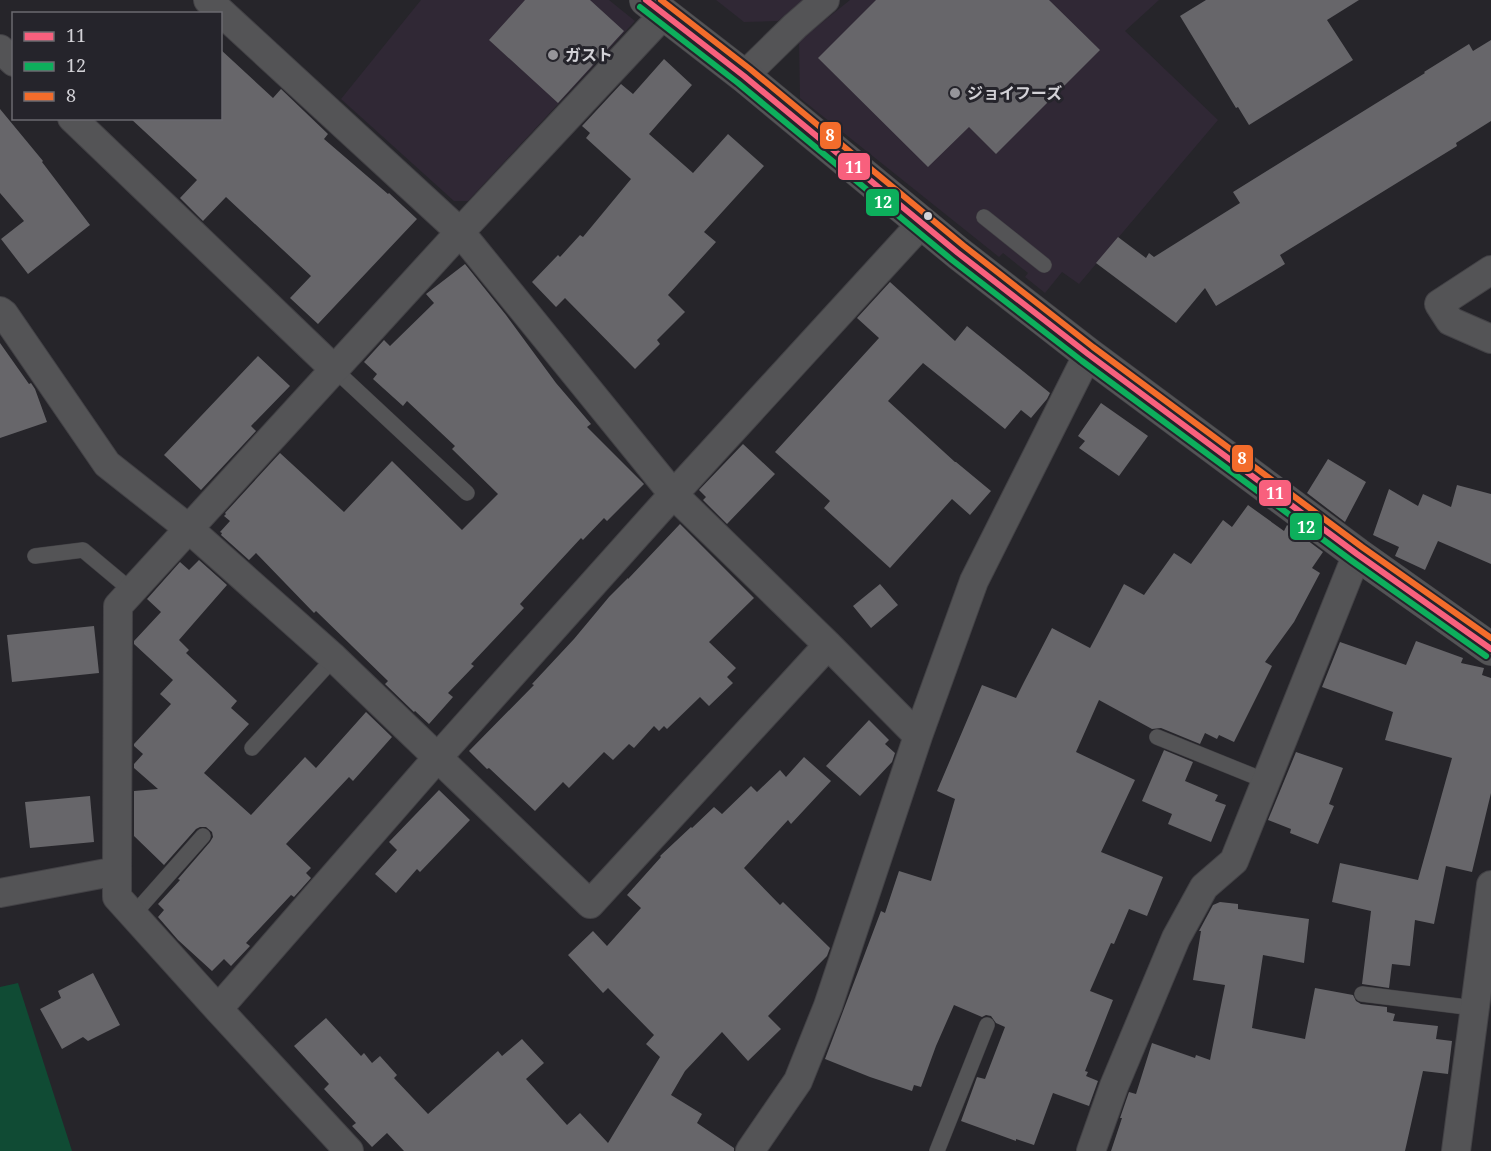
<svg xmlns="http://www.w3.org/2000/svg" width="1491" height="1151" font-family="'Noto Serif','Noto Sans JP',serif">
  <rect width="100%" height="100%" fill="#26252a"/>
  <path fill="#302835" d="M421 0H609L635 21 468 201H454L341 99Z
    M716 0H803L778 21 744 22Z
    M850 0H1159L1125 31 1218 120 1079 284 1062 272 1045 293 1025 277 1028 273 1003 253 999 257 800 98 799 41Z"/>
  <path fill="#104b34" d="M18 983 72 1151H0V987Z"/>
  <path fill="#67666a" d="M525 0H590L624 31 558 103 489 40Z
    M876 0H1049L1100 50 996 154 969 127 928 167 818 58Z
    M1206 0H1359L1327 20 1353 60 1249 125 1238 107 1236 108 1180 16Z
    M1491 40V121L1456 143 1457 146 1280 255 1285 264 1216 306 1205 288 1176 323 1096 263 1118 237 1146 258 1149 253 1154 257 1240 203 1233 192 1425 73 1424 72 1469 44 1473 51Z
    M220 49 273 98 281 89 328 134 324 139 388 194 389 193 417 219 318 324 290 298 311 276 226 197 203 221 180 198 197 180 130 118H220Z
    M664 59 692 85 649 134 693 173 728 134 764 166 704 232 716 242 668 295 685 312 657 340 660 344 635 369 565 298 556 307 532 282 558 255 560 257 580 235 583 237 631 179 586 138 590 133 582 126 621 84 633 94Z
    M0 109 43 161 42 162 90 225 28 274 1 239 24 221 0 193Z
    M465 264 506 315 556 383 591 424 587 427 644 484 607 521 604 518 583 540 581 538 520 604 524 608 471 664 474 666 448 693 453 697 429 724 415 711 414 712 385 684 388 681 316 611 314 613 256 553 249 560 221 535 222 533 220 532 230 521 224 516 226 514 225 513 280 453 344 512 392 461 462 530 498 494 452 449 455 446 407 401 403 406 373 379 377 374 364 362 384 340 390 346 434 303 426 294Z
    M890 282 955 341 967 326 1050 393 1047 399 1031 418 1021 410 1005 429 923 363 888 401 955 462H956L991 491 970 515 952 499 890 568 824 508 830 501 775 452 879 338 857 318Z
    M0 343 29 384 31 383 35 389 47 422 0 438Z
    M258 356 290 386 251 426 256 431 201 490 164 455Z
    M1101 403 1148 436 1119 476 1079 448 1085 441 1078 436Z
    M743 444 775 474 727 524 703 500 706 497 699 490Z
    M1328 459 1366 482 1345 522 1307 493Z
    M1457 485 1491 494V564L1438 541 1425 570 1395 556 1399 547 1373 535 1389 489 1418 506 1423 494 1451 507Z
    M1248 505 1284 531 1287 525 1323 552 1312 568 1320 573 1294 622 1265 662 1272 666 1234 742 1219 735 1217 739 1205 733 1200 744 1161 728 1152 729 1099 700 1076 752 1135 780 1101 852 1163 877 1147 916 1129 909 1114 944 1111 943 1090 991 1113 1000 1085 1071 1088 1072 1086 1076 1098 1081 1089 1106 1053 1093 1034 1145 1016 1139V1141L961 1121 977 1077 985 1079 1005 1027 996 1023 991 1016 986 1015 982 1017 954 1005 936 1046 921 1087 914 1085 912 1091 870 1077 825 1059 881 911 885 913 899 871 931 881 955 799 937 791 982 685 1016 698 1024 682 1052 628 1090 648 1124 584 1144 595 1174 553 1191 564 1223 520 1232 527Z
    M680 524 754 598 709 642 736 668 727 677 733 683 709 706 700 697 667 729 664 726 659 731 654 726 634 748 629 744 613 760 604 752 569 788 563 782 535 811 489 768 487 769 469 751 534 685 532 684 574 639 609 597 628 578V579Z
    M199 560 227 585 179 640 189 650 186 653 237 701 231 708 249 724 204 773 251 815 305 757 316 768 366 712 392 737 353 781 349 777 286 844 311 868 306 873 311 878 294 897 291 895 246 943 250 946 231 966 224 959 212 971 178 940 158 917 164 910 158 904 180 880 178 879 210 842 213 837 212 832 206 827H200L196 829 164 865 134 836V791L158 789 134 768V764L143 754 134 746V744L171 704 160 694 173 680 134 644V641L161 612 147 599 180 562 189 570Z
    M880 584 898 605 871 628 853 606Z
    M94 626 99 673 12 682 7 635Z
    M1416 641 1463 658 1461 663 1484 668 1482 675 1491 678V793L1472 872 1446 866 1434 924 1415 920 1410 966 1392 964 1389 988 1362 984 1371 911 1332 902 1340 863 1418 880 1452 758 1385 740 1393 712 1322 687 1340 642 1406 665Z
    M869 720 889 740 885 744 895 753 892 762 860 796 826 766Z
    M1164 750 1193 762 1185 781 1218 795 1215 801 1226 805 1211 842 1168 824 1172 814 1142 801Z
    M1296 752 1343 768 1329 804 1334 806 1318 844 1290 833 1291 829 1268 820Z
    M804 757 831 781 791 824 788 820 744 868 780 905 783 902 830 948 827 956 768 1016 781 1029 748 1061 722 1032 685 1071 671 1095 702 1114 697 1123 734 1148V1151H404L387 1133 372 1147 352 1126 356 1123 324 1089 329 1084 294 1046 326 1018 361 1056 364 1053 372 1063 380 1056 397 1075 394 1078 428 1114 498 1051 502 1056 522 1039 544 1063 526 1079 567 1125 580 1113 608 1143 660 1057 646 1044 654 1035 608 988 603 993 568 955 593 931 607 946 641 908 627 895 661 857 660 856 691 827 692 828 714 807 722 814 751 786 757 792 780 770 786 777Z
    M439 790 470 820 420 872 417 869 396 893 375 874 397 850 389 842Z
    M90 796 94 842 30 848 25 802Z
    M1220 902 1238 904V909L1309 919 1304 963 1263 955 1252 1028 1305 1039 1315 988 1353 995 1356 1001 1361 1004 1387 1007V1012L1395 1014 1393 1021 1438 1026 1436 1039 1452 1041 1448 1074 1423 1071 1405 1151H1111L1122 1118H1120L1129 1092 1136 1094 1152 1043 1195 1058 1196 1055 1210 1060 1225 985 1193 980 1201 931H1199L1213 905Z
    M93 973 120 1025 88 1041 83 1037 62 1049 40 1009 61 998 58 991Z"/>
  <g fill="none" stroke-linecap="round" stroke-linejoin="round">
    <defs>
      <path id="lane" d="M984 217 1044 265
        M334 369 467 493
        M35 556 83 550 132 591
        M1157 737 1266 781
        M252 748 334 658
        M133 915 203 836
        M1362 994 1474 1008
        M937 1151 987 1025"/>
      <path id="street" d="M208 0 460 232 673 494 828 645 918 736
        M0 49 14 62
        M744 76 795 26 825 0
        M72 118 334 369
        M1491 270 1439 304 1450 321 1491 339
        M0 311 4 314 107 464 188 528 334 658 590 904 828 645
        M117 871 118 606 460 232 664 14
        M0 893 117 871V897L218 1009 349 1151
        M218 1009 438 757 660 509 922 223
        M750 1151 798 1081 828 1006 918 736 974 581 1088 354
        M1091 1151 1114 1086 1176 938 1204 887 1234 861 1357 554
        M1456 1151 1491 885"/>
      <path id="secondary" d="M646 0 744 76 958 253 1088 354 1357 554 1491 649"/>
    </defs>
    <use href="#lane" stroke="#434246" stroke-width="16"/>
    <use href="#street" stroke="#434246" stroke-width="30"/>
    <use href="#secondary" stroke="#434246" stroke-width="34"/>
    <use href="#lane" stroke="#545456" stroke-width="15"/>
    <use href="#street" stroke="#545456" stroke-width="28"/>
    <use href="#secondary" stroke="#545456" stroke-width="33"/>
    <defs>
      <path id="bus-1" d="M646 0 744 76 958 253 1088 354 1357 554 1491 649"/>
      <path id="bus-2" d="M640 7 738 83 952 260 1082 361 1352 561 1486 656"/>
      <path id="bus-3" d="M661 0 750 69 964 246 1093 347 1362 547 1491 638"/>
    </defs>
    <use href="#bus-1" stroke="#25242b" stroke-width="10"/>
    <use href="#bus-2" stroke="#25242b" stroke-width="10"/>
    <use href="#bus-3" stroke="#25242b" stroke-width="10"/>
    <use href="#bus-1" stroke="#f8607d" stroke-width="6"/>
    <use href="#bus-2" stroke="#0daf5c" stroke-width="6"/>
    <use href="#bus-3" stroke="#f36c2b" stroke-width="6"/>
  </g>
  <g fill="#96959a" stroke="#25242b" stroke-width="2">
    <circle cx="553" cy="55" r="6"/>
    <circle cx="955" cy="93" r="6"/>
  </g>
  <circle fill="#d3d2d7" stroke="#25242b" stroke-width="2" cx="928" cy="216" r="5"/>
  <g text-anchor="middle" stroke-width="6" stroke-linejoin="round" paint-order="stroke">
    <g font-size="16" font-weight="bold" fill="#d3d2d7" stroke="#25242b" text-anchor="start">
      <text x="565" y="61">ガスト</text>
      <text x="967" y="99">ジョイフーズ</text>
    </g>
  </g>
  <g stroke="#25242b" stroke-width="2">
    <rect x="819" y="121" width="23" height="29" rx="6" fill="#f36c2b"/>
    <rect x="837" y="152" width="34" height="29" rx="6" fill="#f8607d"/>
    <rect x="865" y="188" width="35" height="29" rx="6" fill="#0daf5c"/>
    <rect x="1231" y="444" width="23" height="29" rx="6" fill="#f36c2b"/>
    <rect x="1258" y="479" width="34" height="28" rx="6" fill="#f8607d"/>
    <rect x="1289" y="512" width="34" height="29" rx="6" fill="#0daf5c"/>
  </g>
  <g font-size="16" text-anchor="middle" font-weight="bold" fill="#fff">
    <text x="830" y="141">8</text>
    <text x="854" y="173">11</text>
    <text x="883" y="208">12</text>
    <text x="1242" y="464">8</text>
    <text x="1275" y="499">11</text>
    <text x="1306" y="533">12</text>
  </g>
  <rect x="12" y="12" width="210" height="108" fill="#25242b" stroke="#6b6a70" stroke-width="1.5"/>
  <rect x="24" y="32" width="30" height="9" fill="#f8607d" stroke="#6b6a70" stroke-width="1.5"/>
  <text x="66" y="42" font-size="18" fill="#d3d2d7">11</text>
  <rect x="24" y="62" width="30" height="9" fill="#0daf5c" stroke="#6b6a70" stroke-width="1.5"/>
  <text x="66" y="72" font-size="18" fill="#d3d2d7">12</text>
  <rect x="24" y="92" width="30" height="9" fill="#f36c2b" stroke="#6b6a70" stroke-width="1.5"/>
  <text x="66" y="102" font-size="18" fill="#d3d2d7">8</text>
</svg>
